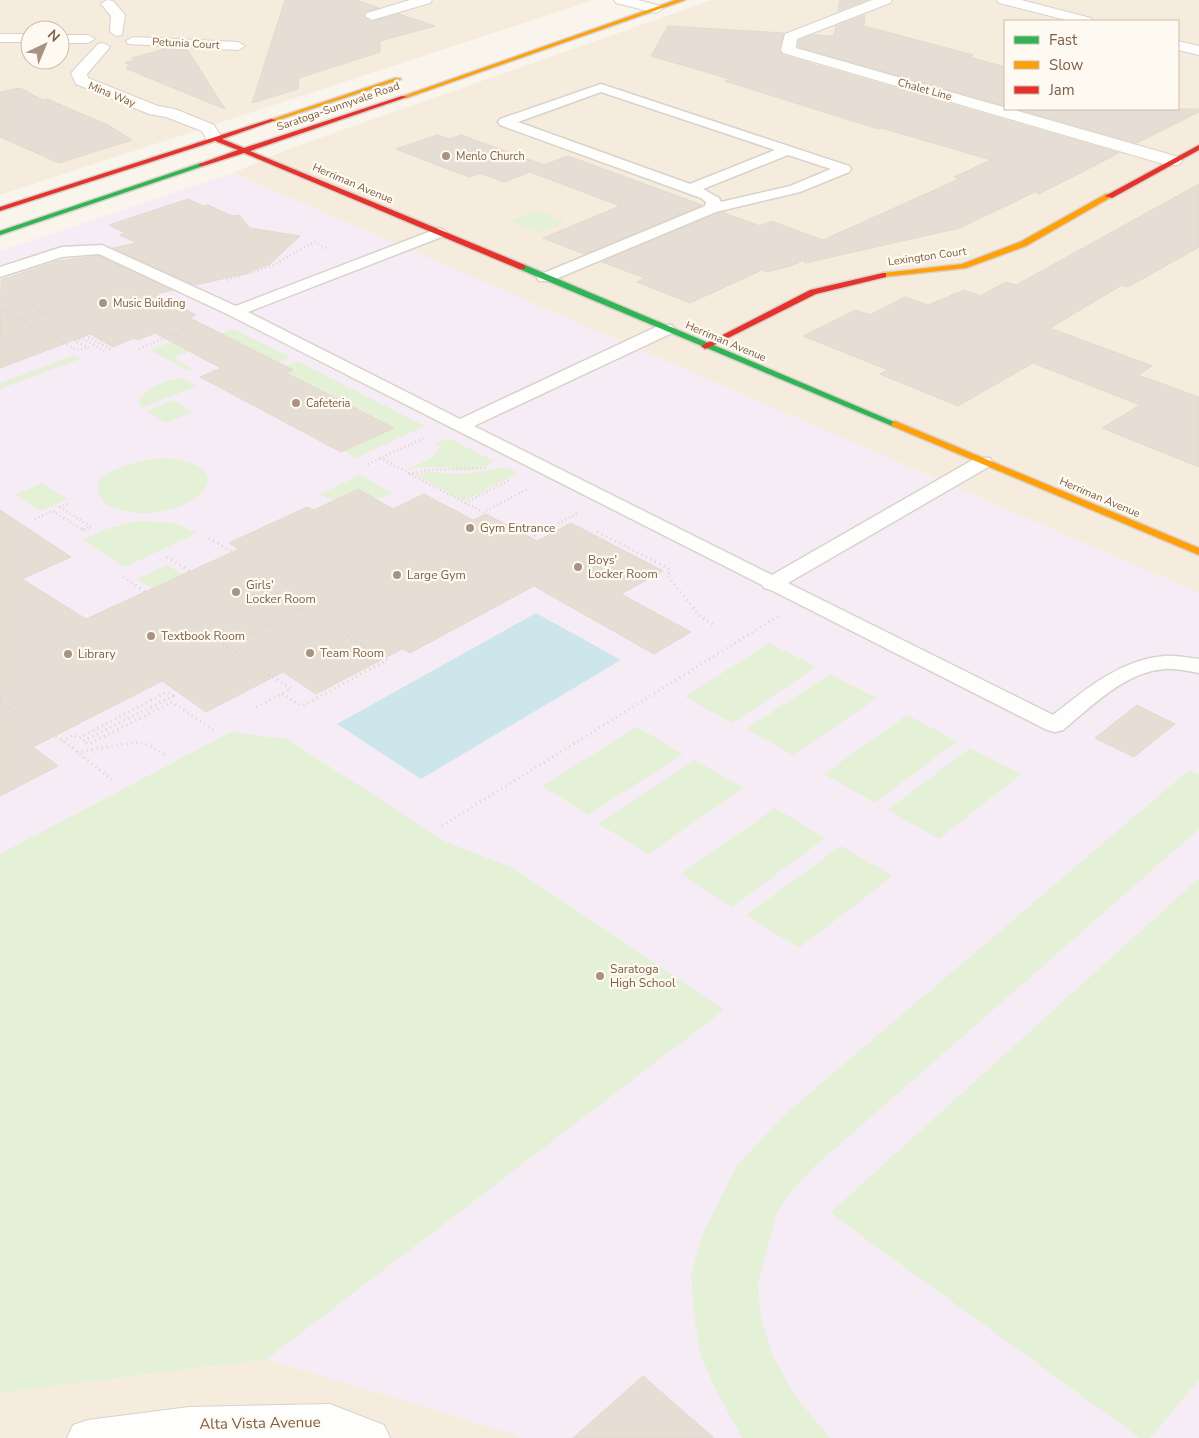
<svg xmlns="http://www.w3.org/2000/svg" width="1199" height="1438" font-family="'Nunito Sans',sans-serif">
  <rect width="100%" height="100%" fill="#f9f5ed"/>
  <path fill="#f6ecdd" fill-rule="evenodd" d="M0 0H594L0 195ZM30 30H60V60H30Z
    M712 0H1199V593L233 173 291 148ZM1005 21H1178V109H1005Z
    M267 1359 514 1434 519 1438H0V1393Z"/>
  <path fill="#f6ecf5" d="M233 173 1199 593V1438H519L514 1434 267 1359 0 1393V251Z"/>
  <path fill="#e4f1d7" d="M537 210 566 222 539 233 510 221Z
    M233 329 290 357 278 362 192 345Z
    M171 342 189 351 173 358 194 369 189 371 150 350Z
    M74 355 80 359 0 389V383Z
    M297 361 425 426 356 458 344 451 394 428 286 373 292 370 285 366Z
    M182 378 197 386 141 408 139 400C149 386 165 380 182 378Z
    M172 400 193 412 166 423 146 411Z
    M448 438 494 461C477 477 445 465 425 467 419 467 412 471 406 470L433 457 434 453 441 447 436 444Z
    M164 458C255 466 186 525 125 511 115 509 104 506 100 496 85 469 149 459 164 458Z
    M501 468H508L519 473 464 501 415 474 429 472 462 474Z
    M360 475 393 493C371 503 341 506 320 494Z
    M42 483 68 499 41 511 15 495Z
    M138 521 175 523 197 533 125 567 82 540 106 529Z
    M167 565 184 575 228 637 137 579Z
    M769 643 816 667 732 723 685 697Z
    M830 674 877 698 793 755 746 729Z
    M907 715 957 741 875 803 824 774Z
    M637 727 683 754 588 815 542 786Z
    M231 732 287 739 446 842 513 868 724 1010 267 1359 0 1393V854Z
    M970 748 1021 774 939 839 888 810Z
    M695 760 744 788 648 854 599 824Z
    M1189 770 1199 775V829L814 1167 787 1196 776 1215 758 1284 761 1318 772 1354 795 1396 830 1438H742L717 1392 701 1357 695 1322 691 1275 703 1234 736 1167 782 1117Z
    M775 808 825 838 732 907 681 874Z
    M841 846 893 876 799 948 746 915Z
    M1199 878V1380L1150 1438H1140L830 1213Z"/>
  <path fill="#cde6eb" d="M536 613 621 660 421 779 337 724Z"/>
  <path fill="#e6ded4" stroke="#e3d9ce" d="M285 0H356L379 8 366 11 363 15 371 22 399 14 435 26 380 41V52L299 78 298 89 252 103Z
    M840 0H867L838 11Z
    M865 15 864 26 973 55 969 57 1005 67V106L798 47 799 40 813 35 834 36 836 26Z
    M668 26 784 33 779 50 782 55 1119 153 1039 194 1035 192 960 228 805 263 804 260 791 266 767 272 762 270 690 303 637 282 645 278 602 262 722 212 760 226 771 221 823 240 959 179 954 177 991 160 882 128 878 129 725 81 730 79 651 56Z
    M168 48 187 49 225 109 139 74H140L127 69 130 68 126 67 131 65 125 63 136 60 132 58Z
    M20 88 43 100 47 99 108 125 132 140 59 163 0 137V92Z
    M1016 109H1199V112L1137 143Z
    M437 135 449 139 461 135 544 165 568 156 702 205 584 254 543 238 620 206 530 172 504 182 480 173 469 177 396 149Z
    M1199 184V247L1128 287 1122 285 1050 328 1152 366 1138 375 1199 397V467L1102 428 1140 405 1033 363 958 406 880 374 888 370 803 336 856 310 870 315 905 297 928 305 964 290 980 296 1006 282 1016 285Z
    M188 199 203 206 208 205 232 216 239 215 250 228 300 236 270 264 244 274 195 285 113 248 137 243 120 235 125 233 109 225Z
    M99 256 172 290 156 294 196 315 190 318 293 370 286 373 394 428 341 452 200 377 221 368 155 333 138 340 134 338 113 347 90 334 0 368 1 280 58 261Z
    M358 489 393 509 424 494 473 520 486 514 537 541 571 523 663 571 621 594 691 632 654 654 534 586 410 653 402 649 316 694 283 672 206 712 162 681 33 747 58 766 0 796V510L71 557 22 579 86 619 239 549 229 543 307 507 314 510Z
    M1137 705 1175 724 1134 757 1095 738Z
    M643 1376 714 1438H573Z"/>
  <g fill="none" stroke-linecap="round" stroke-linejoin="round">
    <defs>
      <path id="lane" d="M601 84 849 166 851 169 849 172 800 192 716 212 551 281H539L537 278 539 275 705 206 706 202 701 198 500 125 498 122 500 119ZM601 92 775 150 690 184 518 122ZM788 155 831 169 790 186 721 202 719 198 703 189Z
        M439 228 444 230 447 233 444 236 248 312 460 419 660 325H672L674 329 672 333 474 426 772 575 976 458H990L992 462 990 466 788 583 1053 715C1086 689 1120 660 1164 656 1176 655 1188 658 1199 659V673C1188 671 1176 668 1164 669 1125 672 1092 706 1063 730L1055 732 1047 730 771 590 764 588 762 585 229 315 99 254 62 257 0 277V267L62 247 102 245 236 306Z"/>
      <path id="street" d="M107 0 113 1 125 15 122 35 117 36 110 32 111 16 101 4Z
        M410 0H432L430 3 372 20 365 16 367 13Z
        M614 0H638L661 6 663 9 656 13 616 3Z
        M872 0H892L890 3 797 39 796 48 1179 157 1182 161 1179 165H1167L783 53 781 50 785 34Z
        M997 0H1021L1091 18 1093 21H1070L999 3Z
        M0 34H30V42H0Z
        M60 35H88L95 39 88 43H60Z
        M133 37 238 42 245 46 238 50 128 44 126 41Z
        M1178 41 1199 46V55L1178 50Z
        M103 43 110 47 87 74 88 78 158 106 175 109 214 125 222 138 220 142H208L202 131 166 117 149 114 76 84 71 73 98 44Z
        M330 1404 384 1425 390 1438H67L73 1425 88 1420 189 1407Z"/>
      <path id="fast" d="M201 163 203 164V166L0 235V231Z
        M519 265H525L899 424 895 427 892 426 519 269Z"/>
      <path id="slow" d="M676 0H685L406 98 401 97Z
        M396 78 401 79 275 121 270 120Z
        M1106 194 1113 196 1026 246 966 268 883 277 879 275 883 273 962 264 1020 242Z
        M895 421 1199 548V555L892 426 891 424Z"/>
      <path id="jam" d="M402 96 407 97 250 151 525 265V269H519L244 153 203 166H199V164L238 150 215 141 0 211V207L271 119 276 120 222 139 244 148Z
        M1199 145V150L1112 198 1105 196Z
        M883 273H886V277L816 294 708 348 705 349 701 346 810 290Z"/>
    </defs>
    <use href="#lane" stroke="#d9d2cb" stroke-width="3"/>
    <use href="#street" stroke="#d9d2cb" stroke-width="2"/>
    <use href="#fast" stroke="#d9d2c9" stroke-width="3"/>
    <use href="#slow" stroke="#d9d2c9" stroke-width="3"/>
    <use href="#jam" stroke="#d9d2c9" stroke-width="3"/>
    <path stroke="#dcd5ce" stroke-width="2.5" stroke-dasharray="1 3" stroke-linecap="butt" d="M227 280 272 266 314 242 328 249
      M11 295 112 350
      M0 308 77 350 89 348 75 341 82 338 104 351
      M139 349 198 323
      M380 458 483 512 528 489
      M368 464 426 437
      M409 474 428 470 486 468
      M465 503 510 480
      M35 519 53 511 83 530 91 527 60 507 68 504
      M544 531 578 513"/>
    <path stroke="#dcd5ce" stroke-width="3" stroke-dasharray="1 4" stroke-linecap="butt" d="M82 529H85
      M597 532 668 568 670 572 667 575 699 615 715 626
      M209 538 232 552
      M512 547 546 529
      M167 557 191 572
      M123 577 291 689 255 708
      M226 646 320 599
      M282 694 302 706 387 660 301 608
      M0 703 65 742 115 782
      M62 741 73 735 79 738 167 692 173 696 83 741 89 744 172 702 213 730
      M77 752 138 742 149 745 165 755
      M442 826 780 615"/>
    <use href="#lane" fill="#fefefc" fill-rule="evenodd"/>
    <use href="#street" fill="#fefefc" fill-rule="evenodd"/>
    <use href="#fast" fill="#30b455" fill-rule="evenodd"/>
    <use href="#slow" fill="#ff9f0a" fill-rule="evenodd"/>
    <use href="#jam" fill="#e5322d" fill-rule="evenodd"/>
  </g>
  <g fill="#a89382" stroke="#fffaf1" stroke-width="2">
    <circle cx="446" cy="156" r="5"/>
    <circle cx="103" cy="303" r="5"/>
    <circle cx="296" cy="403" r="5"/>
    <circle cx="470" cy="528" r="5"/>
    <circle cx="578" cy="567" r="5"/>
    <circle cx="397" cy="575" r="5"/>
    <circle cx="236" cy="592" r="5"/>
    <circle cx="151" cy="636" r="5"/>
    <circle cx="310" cy="653" r="5"/>
    <circle cx="68" cy="654" r="5"/>
    <circle cx="600" cy="976" r="5"/>
  </g>
  <g text-anchor="middle" stroke-width="4.5" stroke-linejoin="round" paint-order="stroke">
    <g font-size="11" fill="#7c5e49" stroke="#fffaf1">
      <text transform="translate(186 43) rotate(3)" y="4">Petunia Court</text>
      <text transform="translate(925 89) rotate(16)" y="4">Chalet Line</text>
      <text transform="translate(112 94) rotate(22)" y="4">Mina Way</text>
      <text transform="translate(338 106) rotate(-19)" y="4">Saratoga-Sunnyvale Road</text>
      <text transform="translate(353 183) rotate(23)" y="4">Herriman Avenue</text>
      <text transform="translate(927 256) rotate(-8)" y="4">Lexington Court</text>
      <text transform="translate(726 341) rotate(23)" y="4">Herriman Avenue</text>
      <text transform="translate(1100 497) rotate(23)" y="4">Herriman Avenue</text>
    </g>
    <g font-size="11" fill="#7c5e49" stroke="#fffaf1" text-anchor="start">
      <text x="456" y="160">Menlo Church</text>
      <text x="113" y="307">Music Building</text>
      <text x="306" y="407">Cafeteria</text>
    </g>
    <g font-size="12" fill="#7c5e49" stroke="#fffaf1" text-anchor="start">
      <text x="480" y="532">Gym Entrance</text>
      <text x="588" y="564">Boys'<tspan x="588" dy="14">Locker Room</tspan></text>
      <text x="407" y="579">Large Gym</text>
      <text x="246" y="589">Girls'<tspan x="246" dy="14">Locker Room</tspan></text>
      <text x="161" y="640">Textbook Room</text>
      <text x="320" y="657">Team Room</text>
      <text x="78" y="658">Library</text>
      <text x="610" y="973">Saratoga<tspan x="610" dy="14">High School</tspan></text>
    </g>
    <g font-size="15" fill="#7c5e49" stroke="#fffaf1">
      <text transform="translate(260 1423) rotate(-1)" y="5">Alta Vista Avenue</text>
    </g>
  </g>
  <rect x="1004" y="20" width="175" height="90" fill="#fffaf1" stroke="#cbbcae"/>
  <rect x="1014" y="36" width="25" height="8" fill="#30b455" stroke="#cbbcae"/>
  <text x="1049" y="45" font-size="15" fill="#7c5e49">Fast</text>
  <rect x="1014" y="61" width="25" height="8" fill="#ff9f0a" stroke="#cbbcae"/>
  <text x="1049" y="70" font-size="15" fill="#7c5e49">Slow</text>
  <rect x="1014" y="86" width="25" height="8" fill="#e5322d" stroke="#cbbcae"/>
  <text x="1049" y="95" font-size="15" fill="#7c5e49">Jam</text>
  <g transform="translate(45 45) rotate(44)"><circle r="24" fill="#fffaf1" stroke="#cbbcae"/>
  <path d="M0-4L9 19L0 12L-9 19Z" fill="#a89382"/>
  <text y="-8" font-size="14" font-weight="bold" text-anchor="middle" fill="#7c5e49">N</text>
  </g>
</svg>
